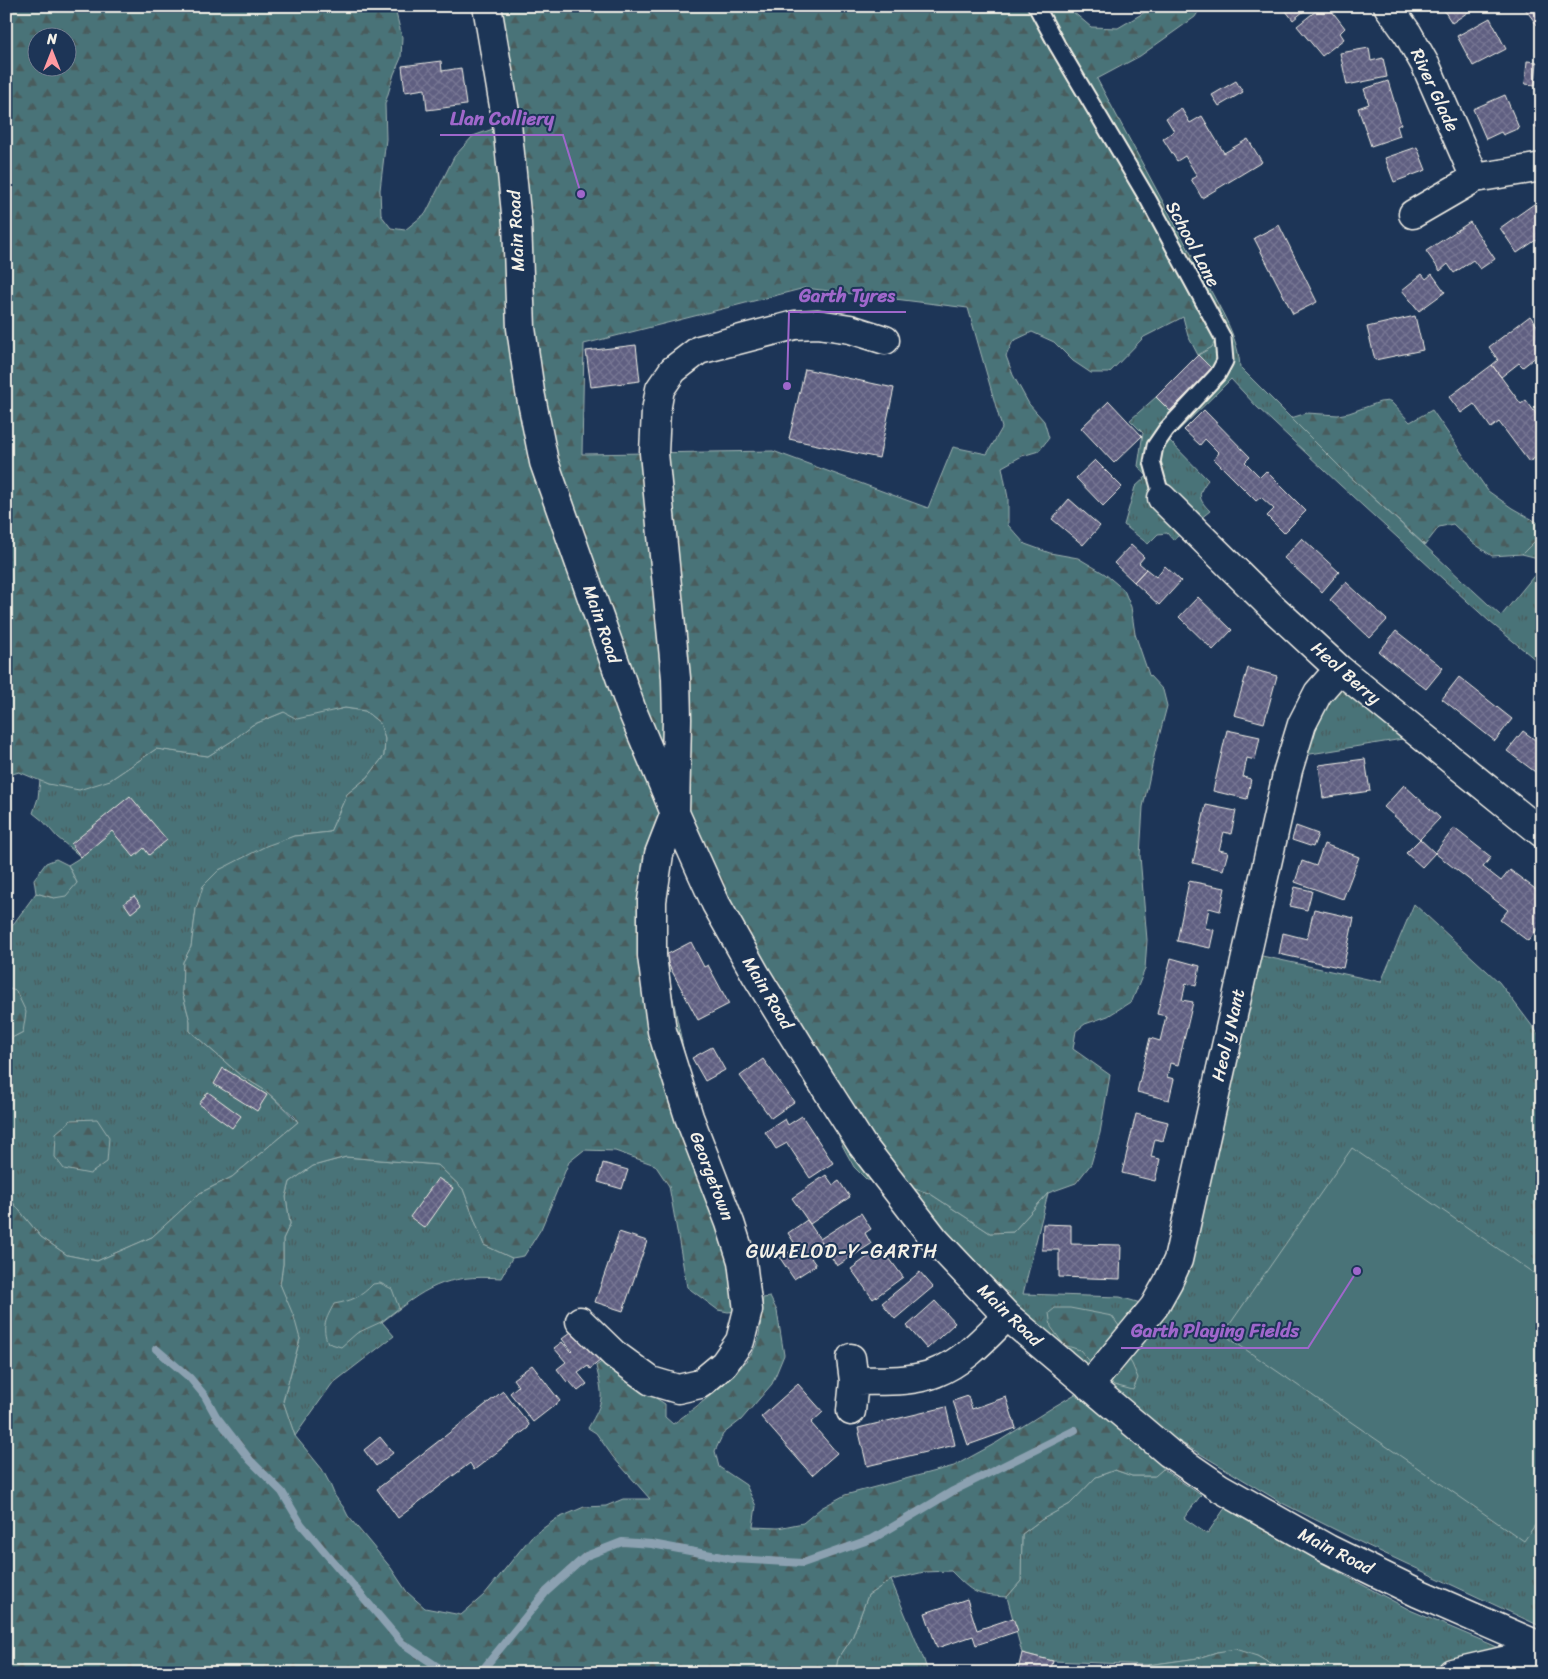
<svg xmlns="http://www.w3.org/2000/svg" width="1548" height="1679" font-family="Sriracha,sans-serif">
  <defs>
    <pattern id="grass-tufts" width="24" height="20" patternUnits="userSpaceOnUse" patternTransform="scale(1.25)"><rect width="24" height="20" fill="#497378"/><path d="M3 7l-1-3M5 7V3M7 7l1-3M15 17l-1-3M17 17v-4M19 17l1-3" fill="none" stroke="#495b5c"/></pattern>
    <pattern id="forest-firs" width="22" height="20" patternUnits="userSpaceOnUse" patternTransform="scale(1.25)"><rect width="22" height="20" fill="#497378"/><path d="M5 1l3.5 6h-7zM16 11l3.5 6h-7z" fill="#495b5c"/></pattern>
    <pattern id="building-cross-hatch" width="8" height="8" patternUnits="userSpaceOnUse" patternTransform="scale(1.25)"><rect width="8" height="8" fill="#5f5f81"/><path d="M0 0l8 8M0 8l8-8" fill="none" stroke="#777693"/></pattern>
  </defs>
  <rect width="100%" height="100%" fill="#1d3557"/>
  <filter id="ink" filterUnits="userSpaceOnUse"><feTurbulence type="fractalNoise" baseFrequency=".02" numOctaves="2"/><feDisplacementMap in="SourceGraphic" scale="10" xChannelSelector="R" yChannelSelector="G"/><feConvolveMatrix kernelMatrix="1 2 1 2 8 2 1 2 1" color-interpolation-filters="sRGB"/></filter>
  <g filter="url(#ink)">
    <path fill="url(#grass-tufts)" stroke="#9eb2b0" d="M1219 306C1229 324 1239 346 1240 367L1343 470 1501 616 1542 566V665L1490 622 1340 485 1257 407 1231 379 1169 440 1208 480C1197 494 1198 499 1210 511L1173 540 1167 533 1158 534 1148 544 1124 525 1135 487 1147 476 1138 466 1143 433 1130 420 1156 397 1170 411 1212 369 1198 355 1212 347 1219 332Z
      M1542 534V559L1522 554Z
      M1339 669 1421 736 1292 757Z
      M345 708 365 711 380 723 385 739 384 756 368 777 347 794 330 832 294 836 219 870 196 909 191 947 183 962 182 992 190 1021V1031L240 1075 266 1091 298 1122 232 1177 200 1193 152 1237 97 1261 67 1255 41 1237 6 1194V1041L23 1032 16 991 6 988V934L36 893 54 898 77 883 68 865 81 857 57 837 43 821 33 813 38 798 40 780 48 784 110 780 156 749 208 756 232 741 252 725 284 712H322Z
      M1414 904 1499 982 1542 1039V1627L1362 1543 1282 1503 1167 1434 994 1303 1009 1293 998 1287 947 1233 911 1188 929 1193 990 1233 1013 1232 1048 1193 1023 1294 1120 1297 1154 1307 1247 951 1262 956 1381 982Z
      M346 1157 438 1165 463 1189 484 1245 512 1258 501 1278C443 1274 426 1288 382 1322L394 1336 332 1384 295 1436 283 1402 300 1339 280 1284 283 1264V1239L290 1224 286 1197 290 1182 313 1166Z
      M1163 1469 1201 1495 1184 1518 1207 1534 1225 1508 1329 1567 1410 1610 1502 1649 1405 1673H1287L1257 1656 1217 1652 1198 1658 1148 1665 1053 1661 1022 1653 1007 1597 1021 1581 1022 1534 1041 1520 1070 1504 1096 1477 1115 1470 1132 1476H1154Z
      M891 1580 924 1660 928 1673H835L838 1659 852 1638 868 1595Z
      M769 1664 782 1673H739L741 1672Z"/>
    <path fill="url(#forest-firs)" stroke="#9eb2b0" fill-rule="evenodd" d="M6 6H387L396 13 402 37 401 58 394 74 385 104 386 139 380 190 381 215 391 228 405 230 426 213 454 157 473 136 507 124 487 6H1066L1091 27 1118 28 1145 12 1149 6H1202L1195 17 1140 56 1097 79 1219 306V332L1212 347 1198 355 1188 336 1183 317 1144 337 1109 373H1091L1073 361 1054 342 1032 332 1013 341 1006 356 1013 375 1029 404 1044 421 1049 438 1039 451 1022 456 1002 467 1008 498V525L1025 544 1050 553 1078 558 1105 574 1124 590 1131 607 1135 634 1149 675 1163 690 1167 706 1155 752 1143 807 1140 856 1147 940 1145 969 1132 1001 1108 1016 1085 1024 1076 1031 1073 1049 1110 1075 1100 1133 1091 1164 1076 1183 1048 1193 1013 1232 990 1233 929 1193 890 1182 867 1180 854 1167 841 1143 818 1076 676 814 662 912 671 989 687 1067 748 1310 728 1312 718 1310 687 1287 669 1186 655 1165 615 1151 584 1150 569 1162 541 1229 524 1256 512 1258 484 1245 463 1189 438 1165 346 1157 313 1166 290 1182 286 1197 290 1224 283 1239V1264L280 1284 294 1317 300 1339 283 1401 295 1436 322 1469 330 1484 335 1496 344 1508 348 1516 391 1568 407 1592 425 1608 461 1615 484 1595 531 1537 556 1519 584 1507 606 1506 623 1499H650L613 1457 596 1433 588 1428C605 1400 603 1396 596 1366L604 1360 634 1384 665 1404V1417L673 1424C697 1406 749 1370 758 1340 761 1328 761 1311 763 1298L770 1297 777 1311 784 1355 772 1384 741 1420 723 1434 715 1451 719 1467 746 1485 756 1506 753 1527 778 1528 803 1523 821 1508 845 1495 954 1466 996 1443 1055 1406 1089 1386 1169 1453 1163 1469 1155 1476H1132L1115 1470 1096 1477 1070 1504 1041 1520 1022 1534 1021 1581 1007 1597C975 1595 974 1594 951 1571L924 1572 891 1580 868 1595 852 1638 838 1659 835 1673H782L769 1664 739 1673H6V1194L41 1237 67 1255 97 1261 152 1237 200 1193 232 1177 298 1122 295 1117 266 1091 240 1075 190 1031V1021L182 992 183 962 191 947 196 909 203 886 219 870 266 846 294 836 330 832 347 794 368 777 384 756 385 739 380 723 365 711 345 708 297 719 284 712 252 725 232 741 208 756 156 749 110 780 79 790 48 784 19 772 6 776ZM38 38H68V68H38ZM805 288 968 308 1002 428 987 454 953 447 928 508 773 451 582 454 584 344Z
      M1390 401 1410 422 1432 410 1488 491 1512 508 1542 525V534L1522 554 1492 556 1472 542 1453 524 1439 527 1425 545 1343 470 1291 418 1307 413 1338 415 1349 413 1380 402Z
      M56 859 68 865 77 883 66 896 54 898 36 893 34 879 46 863Z
      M6 988 16 991 26 1012 23 1032 6 1041Z
      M97 1119 109 1137 107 1162 90 1174 64 1169 55 1157 56 1133 71 1120Z
      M380 1283 392 1289 399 1308 381 1322 357 1333 341 1347 328 1343C321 1327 326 1319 334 1304 351 1301 361 1297 373 1284Z
      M1055 1308H1070L1112 1316 1119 1326 1121 1346 1132 1364 1138 1378 1133 1390 1114 1385 1100 1373 1080 1350 1064 1345 1051 1327 1049 1313Z
      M1235 1649 1257 1656 1287 1673H1149L1148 1665 1198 1658 1217 1652Z"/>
    <path fill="#497378" stroke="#9eb2b0" d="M1352 1148 1542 1279V1515L1524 1541 1223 1334Z"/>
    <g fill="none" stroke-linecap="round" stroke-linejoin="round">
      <path stroke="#8ca1b1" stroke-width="8" d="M156 1349 190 1378 205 1396 216 1416 250 1460 282 1492 301 1524 402 1643 438 1667 456 1673
        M480 1673 546 1592 586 1556 622 1542 652 1544 733 1559 803 1563 874 1538 953 1491 1075 1430"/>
    </g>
    <path fill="url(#building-cross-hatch)" stroke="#f4f1e8" d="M1282 6H1310L1293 20Z
      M1322 6H1328L1345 28 1340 33 1344 39 1322 56 1297 26Z
      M1441 6H1477L1452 23Z
      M1523 6H1542V22L1537 25Z
      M1490 18 1506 49 1473 66 1457 36Z
      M1369 48 1371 61 1383 58 1387 77 1347 85 1340 53Z
      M441 61 442 71 461 68 466 105 427 110 425 89 405 92 402 66Z
      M1527 61 1537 62 1535 85 1525 84Z
      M1236 81 1243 92 1219 106 1212 95Z
      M1388 81 1401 124 1397 126 1400 136 1371 146 1358 108 1369 104 1364 89Z
      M1538 89 1542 90V127H1535Z
      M1505 95 1519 128 1503 135 1501 132 1486 139 1473 109Z
      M1181 108 1190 123 1202 116 1224 153 1248 139 1262 162 1202 198 1191 179 1197 176 1185 156 1177 161 1163 139 1174 131 1166 118Z
      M1417 147 1426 170 1394 182 1385 158Z
      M1534 204 1542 215V248L1536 240 1517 253 1500 228Z
      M1470 222 1495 259 1480 269 1473 260 1454 273 1448 264 1440 271 1426 251Z
      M1279 225 1317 302 1293 314 1254 238Z
      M1422 274 1426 279 1432 274 1445 292 1419 311 1402 290Z
      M1415 316 1423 350 1375 360 1367 327Z
      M1530 316 1542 332V352L1523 367 1519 363 1501 377 1492 365 1498 360 1489 347Z
      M636 345 640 381 591 387 586 351Z
      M1198 355 1212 369 1170 411 1156 397Z
      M1492 365 1521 404 1526 400 1542 422V453L1529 462 1499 422 1491 428 1474 404 1461 413 1449 397Z
      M805 369 894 388 879 458 789 439Z
      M1109 401 1142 436 1114 463 1081 428Z
      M1204 410 1250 457 1245 462 1260 477 1266 471 1306 511 1284 533 1267 516 1274 509 1261 497 1256 501 1214 459 1219 453 1205 439 1200 445 1184 430Z
      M1095 460 1122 487 1103 506 1076 478Z
      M1069 499 1100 526 1083 545 1052 519Z
      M1302 538 1339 572 1322 592 1284 558Z
      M1131 545 1144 557 1139 563 1146 569 1134 582 1114 563Z
      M1165 566 1181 581 1159 605 1134 582 1146 569 1156 577Z
      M1346 582 1387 620 1370 638 1330 600Z
      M1198 597 1232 630 1213 650 1179 617Z
      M1396 631 1443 668 1426 689 1379 652Z
      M1248 668 1277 676 1264 723 1234 715Z
      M1459 677 1512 719 1495 741 1442 699Z
      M1227 730 1260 737 1255 760 1247 758 1243 777 1251 779 1247 799 1213 791Z
      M1523 731 1542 745V777L1507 751Z
      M1365 759 1370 791 1323 798 1319 765Z
      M1404 785 1440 818 1420 839 1384 807Z
      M130 796 167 840 149 855 144 848 134 857 112 831 81 857 71 844Z
      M1206 805 1236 811 1231 834 1224 832 1219 850 1228 852 1223 870 1193 863Z
      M1296 826 1318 834 1313 847 1292 840Z
      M1454 828 1491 857 1483 867 1501 881 1510 870 1542 894V924L1528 941 1500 920 1508 910 1435 853Z
      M1420 839 1435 853 1422 867 1406 853Z
      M1324 844 1359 857 1343 899 1295 882 1302 861 1316 866Z
      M1189 881 1225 888 1220 911 1209 908 1205 928 1214 930 1210 948 1177 941Z
      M1295 887 1312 891 1307 910 1290 906Z
      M134 896 141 905 131 913 124 903Z
      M1314 909 1354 918 1343 968 1279 954 1283 933 1307 939Z
      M691 942 704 967 708 965 729 1004 698 1020 664 956Z
      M1171 958 1200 966 1196 986 1186 983 1182 1000 1193 1002 1178 1065 1170 1063 1167 1077 1174 1079 1169 1100 1137 1092 1150 1038 1160 1041 1166 1016 1157 1014Z
      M712 1047 725 1070 705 1081 692 1058Z
      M763 1059 794 1102 771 1118 740 1076Z
      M223 1068 267 1095 257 1111 214 1084Z
      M208 1092 241 1116 232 1128 199 1104Z
      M1136 1114 1168 1122 1163 1141 1155 1139 1151 1157 1160 1159 1155 1181 1122 1173Z
      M802 1116 833 1163 810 1178 787 1143 776 1149 765 1132 785 1119 788 1125Z
      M603 1163 628 1170 622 1189 598 1182Z
      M826 1175 833 1185 839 1181 850 1197 810 1224 792 1198Z
      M438 1178 453 1188 425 1228 410 1217Z
      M861 1213 871 1229 865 1233 871 1244 837 1266 820 1239Z
      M807 1220 826 1248 811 1258 816 1265 794 1279 780 1258 797 1247 788 1233Z
      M1043 1224 1071 1225V1244L1121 1245 1120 1279 1059 1277V1250H1042Z
      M619 1232 647 1241 623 1311 595 1302Z
      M881 1247 903 1277 873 1299 851 1269Z
      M920 1272 933 1287 895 1319 882 1303Z
      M935 1301 955 1323 927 1349 907 1326Z
      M576 1328 606 1356 590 1369 588 1366 578 1373 587 1384 578 1391 569 1381 567 1382 557 1369 566 1362 554 1348 562 1342 571 1352 572 1351 562 1339Z
      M532 1365 560 1401 533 1422 510 1393 518 1386 513 1379Z
      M798 1384 823 1412 811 1423 837 1453 812 1475 761 1417Z
      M503 1391 529 1424 528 1428 474 1470 470 1463 398 1518 377 1489Z
      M968 1396 972 1409 1006 1397 1016 1428 968 1445 953 1401Z
      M946 1407 955 1445 867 1466 858 1428Z
      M380 1437 393 1453 376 1466 364 1450Z
      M967 1599 977 1630 1013 1618 1018 1631 976 1645 973 1636 937 1648 925 1613Z
      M1022 1653 1053 1661 1050 1673H1031L1018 1670Z"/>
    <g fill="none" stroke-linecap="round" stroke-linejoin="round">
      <defs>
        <path id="service" d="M1036 6 1057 45 1149 201 1223 338 1225 361 1218 374 1166 430 1155 446 1152 462 1162 498"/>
        <path id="minor" d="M487 6 507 124 517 223 521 328 530 392 544 462 631 708 675 813 716 904 756 975 818 1076 862 1145 935 1240 1007 1316 1169 1453 1220 1488 1328 1549 1418 1593 1542 1647
          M1388 6 1408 34 1426 66 1475 178
          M1413 214 1475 178 1542 167
          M1162 498 1272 607 1339 669 1542 833
          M580 1321 614 1354 651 1381 678 1389 700 1384 724 1364 740 1341 748 1310 742 1261 730 1223 689 1117 662 1031 652 956V901L659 854 675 813 677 719 676 678 654 453 656 411 660 389 673 370 699 350 795 325 818 324 850 329 885 340
          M851 1358 854 1381 851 1411
          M854 1381C880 1380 910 1383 935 1373 964 1362 985 1338 1007 1316
          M1089 1386 1154 1307 1168 1282 1178 1260 1288 770 1302 724 1318 693 1339 669"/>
        <path id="tertiary" d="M1452 1673 1542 1652"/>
      </defs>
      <use href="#service" stroke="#f4f1e8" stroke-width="19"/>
      <use href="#minor" stroke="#f4f1e8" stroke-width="31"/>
      <use href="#tertiary" stroke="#f4f1e8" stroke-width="31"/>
      <use href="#service" stroke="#1d3557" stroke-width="15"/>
      <use href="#minor" stroke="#1d3557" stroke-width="28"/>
      <use href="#tertiary" stroke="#1d3557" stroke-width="28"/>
    </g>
  </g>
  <g text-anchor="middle" stroke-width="4" stroke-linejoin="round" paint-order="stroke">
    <g font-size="18" fill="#f4f1e8" stroke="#1d3557">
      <text transform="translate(1435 90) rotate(65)" y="6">River Glade</text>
      <text transform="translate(516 231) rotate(-93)" y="6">Main Road</text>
      <text transform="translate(1193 244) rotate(62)" y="6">School Lane</text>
      <text transform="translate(602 624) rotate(71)" y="6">Main Road</text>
      <text transform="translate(1346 673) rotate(41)" y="6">Heol Berry</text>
      <text transform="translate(768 993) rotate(59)" y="6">Main Road</text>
      <text transform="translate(1228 1035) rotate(-77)" y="6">Heol y Nant</text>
      <text transform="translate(712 1176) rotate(69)" y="6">Georgetown</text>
      <text transform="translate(1010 1315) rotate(44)" y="6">Main Road</text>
      <text transform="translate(1336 1551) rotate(27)" y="6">Main Road</text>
    </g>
    <g font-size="20" letter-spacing="1" fill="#f4f1e8" stroke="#1d3557">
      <text x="842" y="1258">GWAELOD-Y-GARTH</text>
    </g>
  </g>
  <path fill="none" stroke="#9f67cb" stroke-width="2" d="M581 194L563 135H440M787 386L789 312H906M1357 1271L1308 1348H1121"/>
  <g fill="#9f67cb" stroke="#1d3557" stroke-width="2">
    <circle cx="581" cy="194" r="5"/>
    <circle cx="787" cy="386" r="5"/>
    <circle cx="1357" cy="1271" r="5"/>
  </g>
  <g font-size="19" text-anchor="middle" font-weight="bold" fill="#9f67cb" stroke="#1d3557" stroke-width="4" stroke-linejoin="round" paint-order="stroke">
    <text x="502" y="125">Llan Colliery</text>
    <text x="847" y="302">Garth Tyres</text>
    <text x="1215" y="1337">Garth Playing Fields</text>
  </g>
  <rect width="1548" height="1679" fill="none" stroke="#1d3557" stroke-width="25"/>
  <rect x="12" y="12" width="1523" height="1654" fill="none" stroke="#f4f1e8" stroke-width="2" filter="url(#ink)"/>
  <g transform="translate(52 52)"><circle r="24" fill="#1d3557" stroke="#738091"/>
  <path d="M0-4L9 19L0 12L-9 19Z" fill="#ff9aa2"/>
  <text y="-8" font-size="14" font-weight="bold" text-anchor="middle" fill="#f4f1e8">N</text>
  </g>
</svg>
